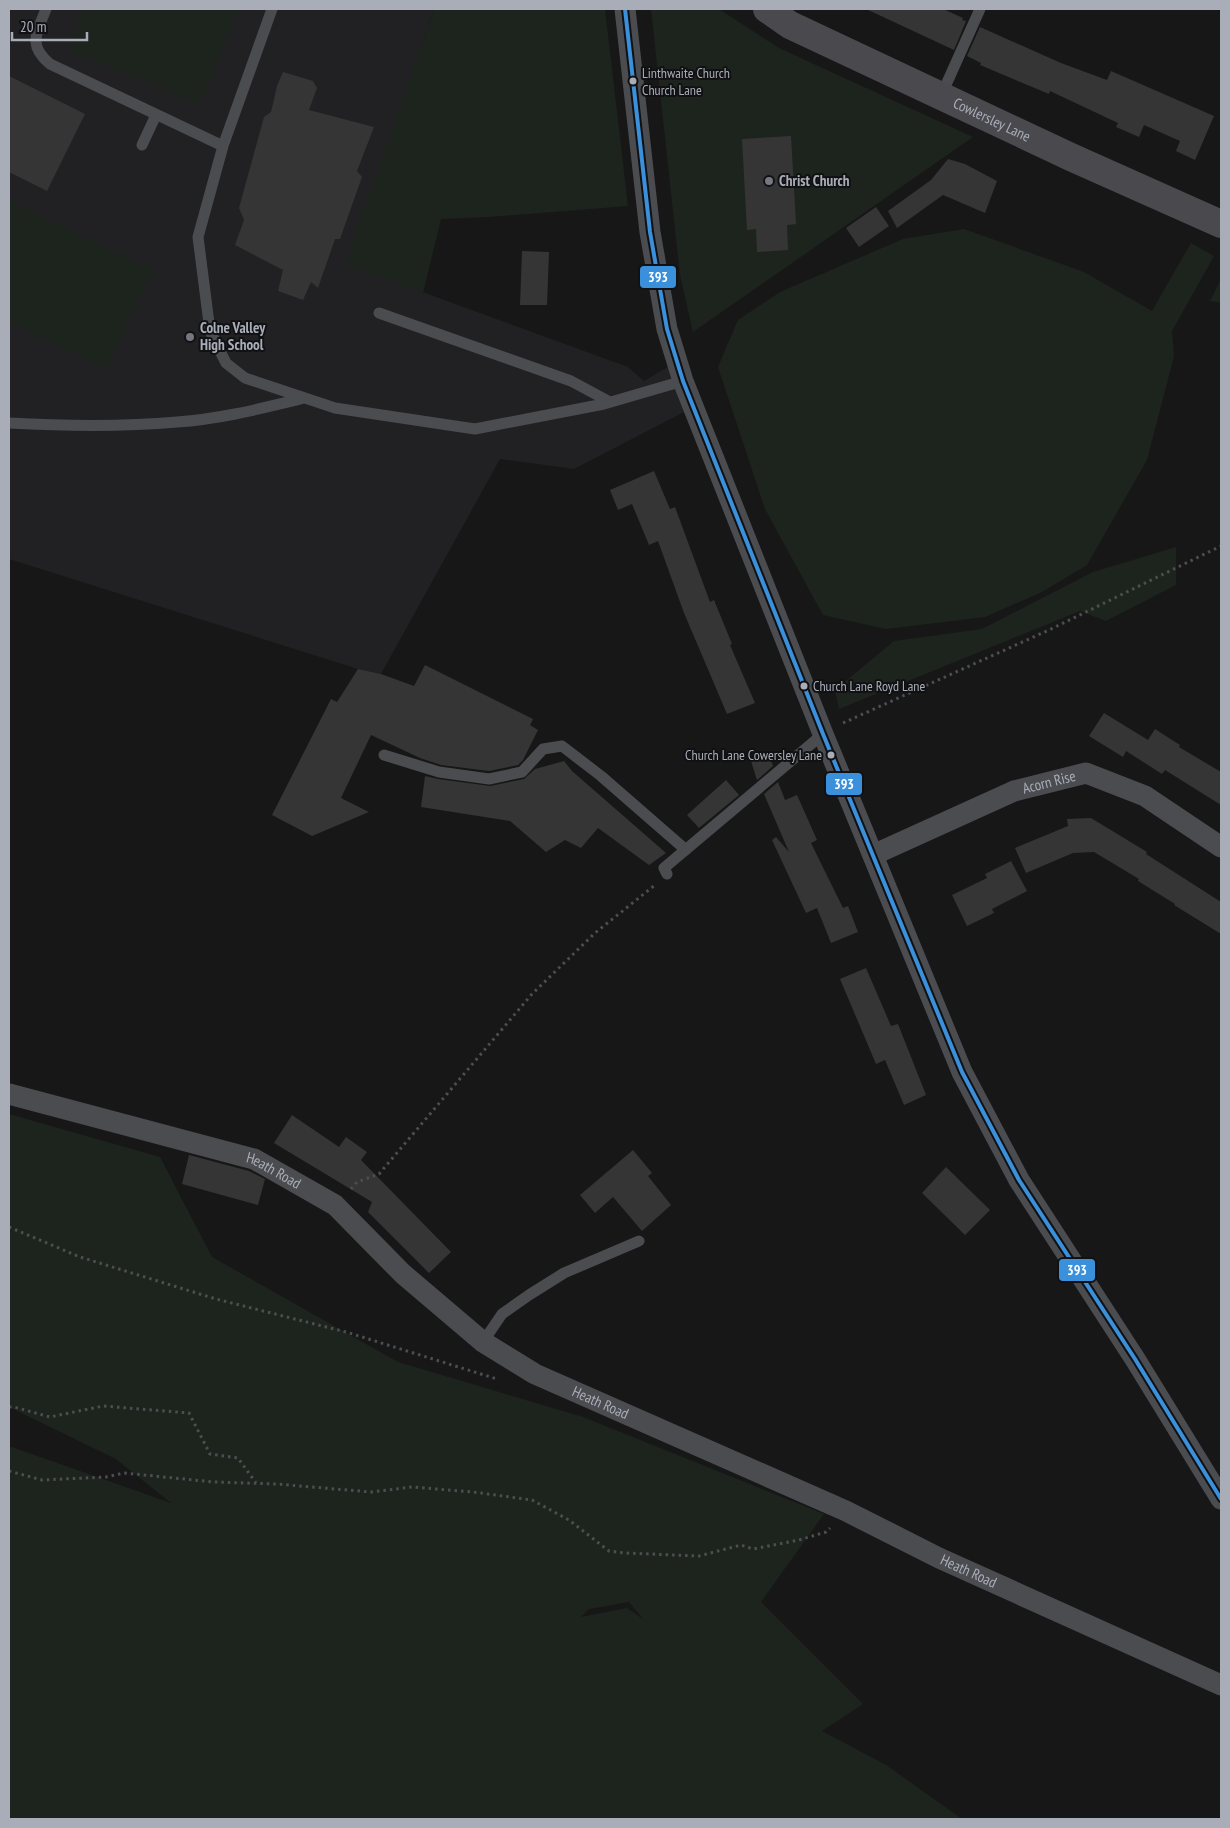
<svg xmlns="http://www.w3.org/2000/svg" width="1230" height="1828" font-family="'PT Sans Narrow',sans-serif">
  <rect width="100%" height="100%" fill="#171717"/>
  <path fill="#212123" d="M9 9H434L346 264 628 367 644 381 671 365 686 411 574 469 500 459 381 674 358 669 9 559Z"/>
  <path fill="#1d241e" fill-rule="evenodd" d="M84 9H239L200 104 68 50Z
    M434 9H605L628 206 488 217 441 219 423 293 345 264Z
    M651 9H719L779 48 973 137 693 332 680 275Z
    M9 201 153 270 106 369 9 322Z
    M964 229 1084 272 1152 311 1191 243 1214 256 1172 331 1174 356 1147 460 1087 565 1042 592 985 617 886 629 823 615 765 509 718 367 738 320 780 292 903 239Z
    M1221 279V303L1210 301Z
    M1176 547V585L1106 621 1080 611 839 709 835 690 894 641 982 629 1093 572Z
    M9 1114 160 1157 212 1257 398 1362 583 1417 824 1514 761 1602 863 1704 822 1731 886 1765 962 1819H9V1446L171 1503 116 1459 9 1407ZM629 1602 644 1620 627 1608 581 1617 589 1609Z"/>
  <path fill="#353536" d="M866 9H943L963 18 962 20 966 21 954 50Z
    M980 27 1061 63 1107 80 1111 71 1214 116 1195 160 1176 151 1180 141 1144 125 1139 137 1116 127 1118 123 1050 91 1049 94 980 65 981 63 967 56Z
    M283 72 313 81 317 88 309 110 374 127 357 171 362 177 340 239H335L318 288 311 282 303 300 278 291 283 270 235 245 244 220 239 208 264 117 271 112 277 86Z
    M9 76 85 114 47 191 9 172Z
    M791 136 796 224 787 225 788 250 757 252 756 229 747 230 742 139Z
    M948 159 965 164 997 181 985 213 943 195 897 228 888 211 931 180Z
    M876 207 889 226 859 247 846 228Z
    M522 251 549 252 547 305H520Z
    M654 471 670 509 675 507 710 602 714 600 732 644 730 645 755 703 727 714 684 613 658 541 649 545 632 504 618 510 610 490Z
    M425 665 533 719 530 725 538 730 523 760 518 765 489 771 441 765 420 758 371 735 341 798 369 812 312 836 272 815 331 699 337 702 358 669 381 674 414 686Z
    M1104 713 1148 740 1155 729 1180 745 1179 747 1221 772V805L1165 770 1162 774 1126 751 1123 757 1089 736Z
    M768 751 773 766 757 780 750 758Z
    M564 761 572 771 666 853 649 865 598 828 581 848 565 840 546 852 510 821 421 807 425 776 438 779 490 786 524 779 535 769Z
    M726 780 739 795 699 828 687 815Z
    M778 782 785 800 797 795 817 840 811 843 843 908 848 906 858 932 831 943 817 908 806 913 772 840 776 837 789 852 764 794Z
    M1091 818 1147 852 1146 854 1221 902V934L1174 905 1175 904 1138 881 1139 879 1094 852 1073 853 1026 873 1015 848 1068 826 1067 819Z
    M1011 861 1027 891 992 909 994 913 967 926 952 895 987 878 985 874Z
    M866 968 891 1026 898 1024 926 1095 904 1105 885 1060 876 1064 840 979Z
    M292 1115 339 1147 346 1137 367 1152 361 1160 451 1252 429 1273 368 1212 372 1202 274 1143Z
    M633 1150 652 1173 648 1176 671 1205 642 1231 613 1197 595 1213 580 1195Z
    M189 1155 249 1171 265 1179 258 1205 182 1184Z
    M946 1167 990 1210 965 1235 922 1193Z"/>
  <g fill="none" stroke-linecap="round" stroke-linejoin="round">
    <path stroke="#4d4e52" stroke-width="3" stroke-dasharray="2.5 4" stroke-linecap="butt" d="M843 723 1049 630 1221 546
      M351 1189 357 1182 379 1174 532 994 595 933 655 885
      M9 1227 80 1257 216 1299 346 1332 497 1379
      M9 1407H14L50 1417 103 1406 189 1413 210 1454 238 1458 256 1483
      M9 1471 42 1480 106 1477 124 1473 214 1482 276 1484 371 1492 412 1487 473 1492 532 1500 569 1520 609 1551 625 1553 699 1556 741 1545 753 1549 799 1540 826 1532 830 1528"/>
    <path stroke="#4b4c50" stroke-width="11" d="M46 9C37 33 27 45 50 64L223 146
      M272 9 223 146 198 237 210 331 226 363 245 378 335 408 475 429 604 404 683 381
      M941 96 980 9
      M142 145 156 115
      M379 313 571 381 610 402
      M9 423C65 426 121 427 177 422 221 419 263 408 305 398
      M384 755 439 772 489 779 522 772 543 749 562 746 601 776 686 850
      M667 874 664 868 823 734
      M483 1342 502 1314 529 1295 564 1273 639 1241"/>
    <g stroke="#4b4c50" stroke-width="21">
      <path d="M625 9 650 232 667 329 683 381 823 734 962 1072 1019 1180 1135 1359 1221 1499"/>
      <path id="s1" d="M873 855 1014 791 1086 773 1145 796 1221 847"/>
      <path id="s2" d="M9 1094 254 1159 335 1205 403 1274 483 1342 535 1374 846 1511 939 1558 1221 1685"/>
    </g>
    <path stroke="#4a4a4e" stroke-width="28" id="s3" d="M767 9 790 25 1073 158 1221 224"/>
    <defs>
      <path id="bus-1" d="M625 9 650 232 667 329 683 381 823 734 962 1072 1019 1180 1135 1359 1221 1499"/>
    </defs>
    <use href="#bus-1" stroke="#111113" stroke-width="8"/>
    <use href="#bus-1" stroke="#3a90db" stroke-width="4"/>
  </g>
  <g fill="#a8adb8" stroke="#111113" stroke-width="2">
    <circle cx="633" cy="81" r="4.5"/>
    <circle cx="804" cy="686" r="4.5"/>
    <circle cx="831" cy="755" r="4.5"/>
  </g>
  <g fill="#757880" stroke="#111113" stroke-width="2">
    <circle cx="769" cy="181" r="5"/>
    <circle cx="190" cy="337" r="5"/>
  </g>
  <g text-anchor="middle" stroke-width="4" stroke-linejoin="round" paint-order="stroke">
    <g font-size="14" fill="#a8adb8" stroke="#111113" text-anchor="start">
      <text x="642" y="78">Linthwaite Church<tspan x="642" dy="17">Church Lane</tspan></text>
      <text x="813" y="691">Church Lane Royd Lane</text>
      <text x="822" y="760" text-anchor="end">Church Lane Cowersley Lane</text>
    </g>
    <g font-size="15" fill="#a8adb8" stroke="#111113">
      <text dy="5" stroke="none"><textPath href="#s3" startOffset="251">Cowlersley Lane</textPath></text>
      <text dy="5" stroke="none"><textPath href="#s1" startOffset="191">Acorn Rise</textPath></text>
      <text dy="5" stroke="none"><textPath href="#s2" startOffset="276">Heath Road</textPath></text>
      <text dy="5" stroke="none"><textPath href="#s2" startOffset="681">Heath Road</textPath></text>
      <text dy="5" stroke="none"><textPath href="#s2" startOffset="1086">Heath Road</textPath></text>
    </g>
    <g font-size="15" font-weight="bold" fill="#a8adb8" stroke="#111113" text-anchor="start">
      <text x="779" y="186">Christ Church</text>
      <text x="200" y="333">Colne Valley<tspan x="200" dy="17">High School</tspan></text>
    </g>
  </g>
  <g stroke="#111113" stroke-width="2">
    <rect x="639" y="265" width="38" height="24" rx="5" fill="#3a90db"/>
    <rect x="825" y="772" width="38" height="24" rx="5" fill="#3a90db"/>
    <rect x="1058" y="1258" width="38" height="24" rx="5" fill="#3a90db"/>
  </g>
  <g font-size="14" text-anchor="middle" font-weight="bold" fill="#fff">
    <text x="658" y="282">393</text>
    <text x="844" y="789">393</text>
    <text x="1077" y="1275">393</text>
  </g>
  <rect width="1230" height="1828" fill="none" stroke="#a8adb8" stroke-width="20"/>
  <path d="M12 32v8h75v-8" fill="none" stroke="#a8adb8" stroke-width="2.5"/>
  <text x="20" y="32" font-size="15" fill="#a8adb8" stroke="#111113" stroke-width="4" paint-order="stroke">20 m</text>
</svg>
